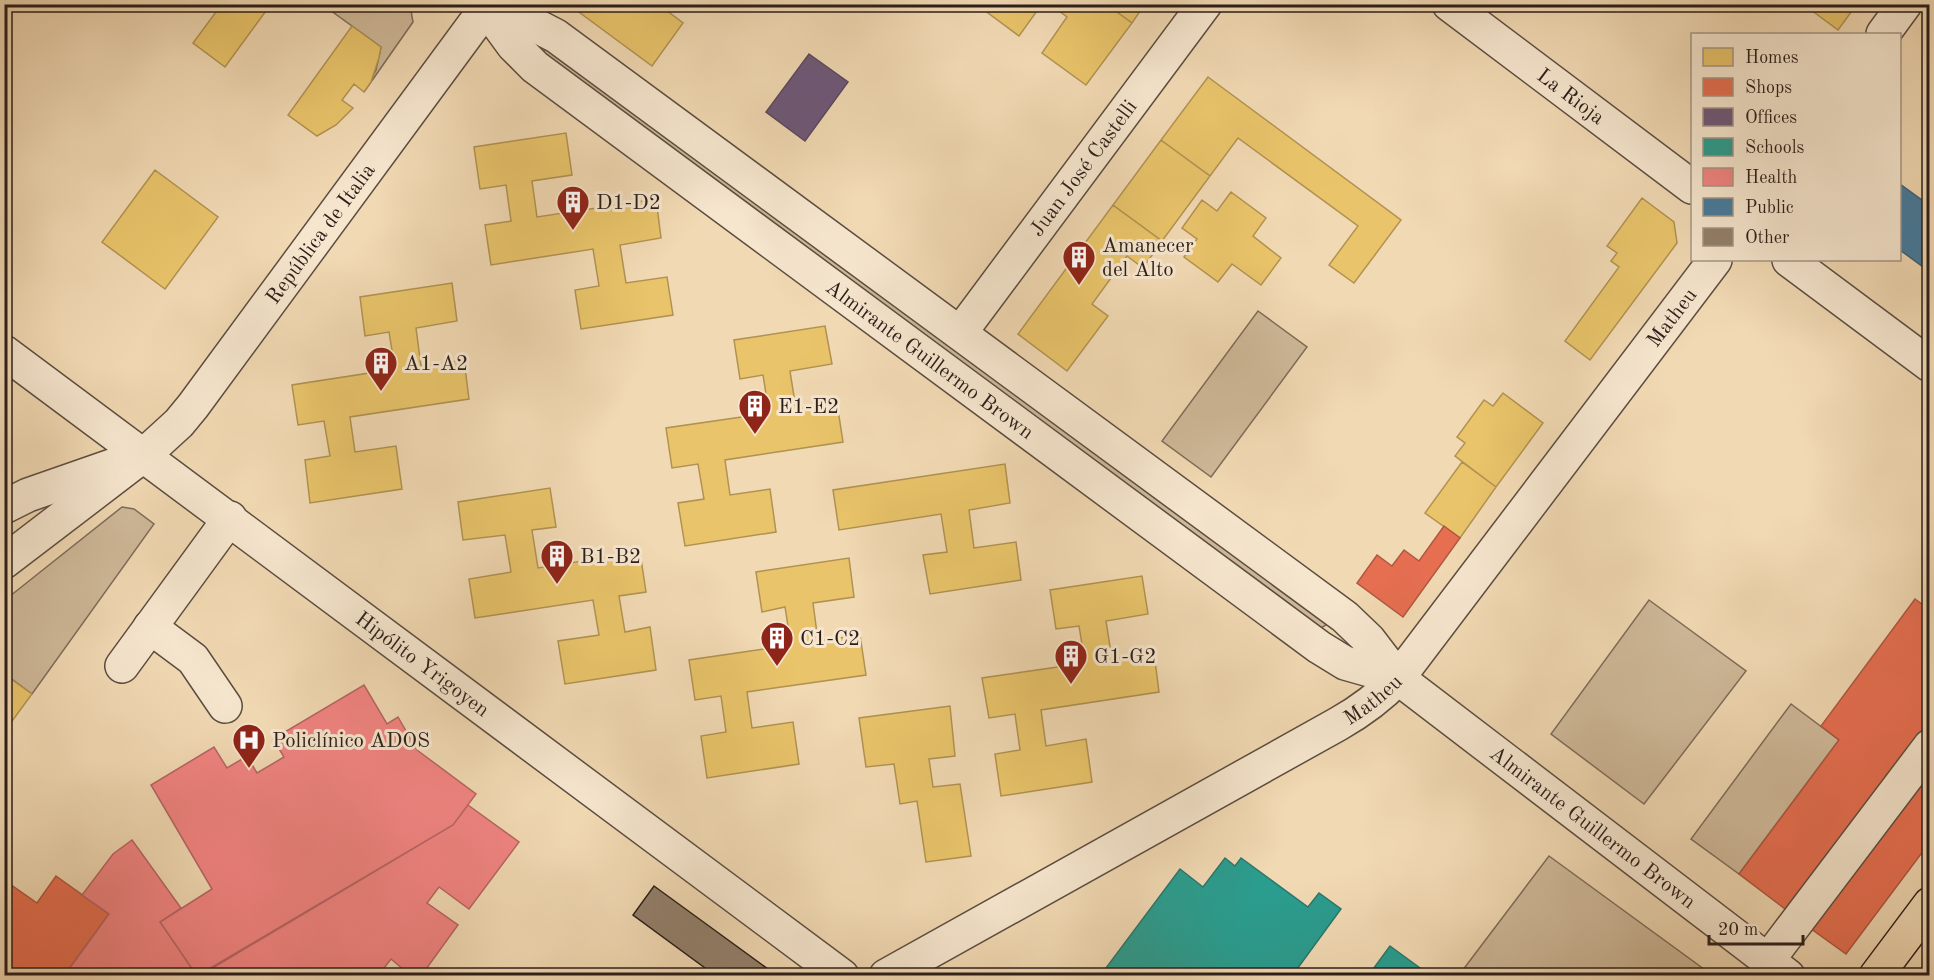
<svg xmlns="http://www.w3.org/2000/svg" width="1934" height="980" font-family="'Old Standard TT',serif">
  <rect width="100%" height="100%" fill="#f1d9b3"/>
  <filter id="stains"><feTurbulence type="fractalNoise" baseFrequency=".00333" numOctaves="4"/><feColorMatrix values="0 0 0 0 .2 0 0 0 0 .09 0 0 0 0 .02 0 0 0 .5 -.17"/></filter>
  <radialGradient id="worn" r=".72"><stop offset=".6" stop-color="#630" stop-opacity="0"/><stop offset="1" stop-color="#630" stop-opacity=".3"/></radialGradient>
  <path fill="#cfb999" stroke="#7d6c5a" stroke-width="1.5" d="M323 5H410L413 22 364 92 376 70 381 47Z
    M546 48 1328 621 1326 625 1319 629 542 54Z
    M1258 311 1307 347 1211 477 1162 441Z
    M122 507 134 509 154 524 32 694 5 674V600Z
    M1649 600 1746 671 1644 804 1551 734Z
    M1791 704 1839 740 1739 874 1691 839Z
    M1549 856 1712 975H1459Z"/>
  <path fill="#e9c46a" stroke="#b09252" stroke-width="1.5" d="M205 4H271L225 67 193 43 216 12Z
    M568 4H642L646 8 649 4H658L683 23 652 66Z
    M976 4H1042L1019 36Z
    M1050 4H1106L1132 23 1086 85 1042 53 1067 17Z
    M1106 4H1145L1132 23Z
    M1803 4H1857L1838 30Z
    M352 26 381 47 379 58 371 82 364 92 354 84 342 100 353 108 336 125 317 136 288 115Z
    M1208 77 1401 220 1354 283 1329 265 1358 226 1238 138 1210 176 1161 140Z
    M566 133 572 175 532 181 537 217 656 199 661 238 620 245 626 283 667 277 673 315 581 329 575 290 599 286 593 249 491 265 485 225 511 221 506 185 480 189 474 147Z
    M1161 140 1210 176 1162 241 1113 205Z
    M155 170 218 217 165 289 102 242Z
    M1231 192 1266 218 1253 236 1281 258 1261 285 1232 264 1218 282 1184 257 1197 239 1182 228 1202 200 1217 211Z
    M1642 198 1674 222 1677 243 1590 360 1565 341 1619 267 1611 261 1617 253 1607 246Z
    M1113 205 1162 241 1143 268 1127 256 1092 304 1108 316 1067 371 1018 334Z
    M452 283 457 321 416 328 421 366 464 360 469 399 350 417 355 452 396 446 402 489 310 503 305 460 330 456 324 421 298 425 292 385 395 369 389 332 365 336 360 297Z
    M825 326 832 364 790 371 796 409 837 403 843 442 725 460 730 495 770 489 776 532 685 546 678 503 704 499 698 464 672 468 666 428 769 413 763 375 740 379 734 340Z
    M1503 393 1543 423 1496 487 1455 456 1465 443 1457 437 1484 400 1493 406Z
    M1462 462 1496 487 1460 538 1425 513Z
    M1005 464 1010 503 969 510 974 548 1016 542 1021 580 930 594 923 555 947 552 941 514 839 530 833 490Z
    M550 488 556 527 532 530 538 568 640 552 646 592 619 596 625 632 650 627 656 670 565 684 558 641 599 635 593 600 475 618 469 579 511 572 505 535 463 540 458 502Z
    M849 558 854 597 813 603 818 641 860 635 866 675 747 692 752 728 793 722 799 764 707 778 701 736 726 732 721 696 695 700 689 660 791 645 785 607 762 612 756 572Z
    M1142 576 1148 614 1106 621 1112 659 1154 653 1159 692 1041 710 1046 746 1086 739 1092 782 1001 796 995 754 1020 750 1015 714 989 718 982 678 1085 663 1079 626 1056 629 1050 590Z
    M4 674 32 694 4 732Z
    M950 706 955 756 929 759 933 787 960 784 971 856 926 862 917 801 900 804 894 764 866 767 859 718Z"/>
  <path fill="#e76f51" stroke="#af5740" stroke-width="1.5" d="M1444 526 1460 538 1403 617 1357 583 1377 555 1392 566 1404 550 1419 561Z
    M1915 599 1930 610V732L1793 915 1739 874 1839 740 1821 726Z
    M1930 770V842L1846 954 1810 928Z
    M56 876 109 914 64 976H17L4 966V880L37 903Z"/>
  <path fill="#6d597a" stroke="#59475d" stroke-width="1.5" d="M809 54 848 82 805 141 766 112Z"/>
  <path fill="#2a9d8f" stroke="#2a776c" stroke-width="1.5" d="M1225 858 1235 866 1241 858 1308 907 1319 893 1341 909 1292 976H1100L1180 869 1203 887Z
    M1390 946 1431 976H1368Z"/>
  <path fill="#f28482" stroke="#b66563" stroke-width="1.5" d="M364 685 387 724 398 717 417 750 476 794 453 825 197 976 160 922 212 889 151 785 214 747 227 768 247 756 257 773 284 757 273 739Z
    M468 805 519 842 469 909 439 887 427 903 458 925 421 976H411L391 959 381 972 386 976H199L453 825Z
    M132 840 181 908 160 922 197 976H64L109 914 82 895 113 854Z"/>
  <path fill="#457b9d" stroke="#3d5f76" stroke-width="1.5" d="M1900 184 1930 206V272L1900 250Z"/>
  <path fill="#927f6a" stroke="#2b1e1a" stroke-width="1.5" d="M654 886 772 972V976H716L633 915Z"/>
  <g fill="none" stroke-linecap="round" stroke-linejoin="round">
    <defs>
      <g id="minor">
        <path id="s1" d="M482 4 486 8 513 45 535 67 1319 647 1345 663 1398 678"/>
        <path id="s2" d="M1449 4 1692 187"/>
        <path id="s3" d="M486 8 529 22 556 36 1345 617 1369 640 1398 678 1788 976"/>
        <path d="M1883 34 1905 4"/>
        <path d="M1789 260 1930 365"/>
        <path id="s4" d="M960 333 1205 4"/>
        <path id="s5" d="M4 352 842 976"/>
        <path d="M4 507 28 495 117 464"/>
        <path id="s6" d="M4 562 144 455 179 423 193 406 489 4"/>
        <path d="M150 627 193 659 225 706"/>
        <path d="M122 666 230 518"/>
        <path d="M1768 960 1930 746"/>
        <path id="s7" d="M886 976 1338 724C1361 711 1380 697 1398 678L1715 260"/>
      </g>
      <path id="major" d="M1876 976 1930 904"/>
    </defs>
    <use href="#minor" stroke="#5c4d40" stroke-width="36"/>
    <use href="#major" stroke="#2b1e1a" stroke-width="36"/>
    <use href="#minor" stroke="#f6e6ce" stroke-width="33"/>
    <use href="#major" stroke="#f1d9b3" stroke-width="33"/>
  </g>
  <defs>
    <symbol id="building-pin" viewBox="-11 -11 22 30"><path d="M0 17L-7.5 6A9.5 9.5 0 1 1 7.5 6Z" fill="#8f2418" stroke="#f6e6ce"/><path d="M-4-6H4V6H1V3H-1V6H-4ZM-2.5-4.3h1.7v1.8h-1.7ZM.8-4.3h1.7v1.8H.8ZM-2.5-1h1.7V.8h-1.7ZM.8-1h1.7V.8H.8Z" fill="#fff"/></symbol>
    <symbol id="hospital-pin" viewBox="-11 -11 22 30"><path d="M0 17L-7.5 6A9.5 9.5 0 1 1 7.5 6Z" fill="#8f2418" stroke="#f6e6ce"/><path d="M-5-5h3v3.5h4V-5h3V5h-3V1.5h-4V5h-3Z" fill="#fff"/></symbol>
  </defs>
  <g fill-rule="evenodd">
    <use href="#building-pin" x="554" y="183" width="38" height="52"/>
    <use href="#building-pin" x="1060" y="238" width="38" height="52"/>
    <use href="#building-pin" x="362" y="344" width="38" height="52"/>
    <use href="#building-pin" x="736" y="387" width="38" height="52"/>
    <use href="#building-pin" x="538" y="537" width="38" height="52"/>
    <use href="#building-pin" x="758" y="619" width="38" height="52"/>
    <use href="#building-pin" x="1052" y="637" width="38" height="52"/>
    <use href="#hospital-pin" x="230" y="721" width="38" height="52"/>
  </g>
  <g text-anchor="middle" stroke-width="6" stroke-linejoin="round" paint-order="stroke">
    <g font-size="21" fill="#2b1e1a" stroke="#f6e6ce">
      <text dy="7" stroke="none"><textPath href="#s2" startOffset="153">La Rioja</textPath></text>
      <text dy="7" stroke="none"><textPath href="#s4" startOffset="206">Juan José Castelli</textPath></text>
      <text dy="7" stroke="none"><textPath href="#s6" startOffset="460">República de Italia</textPath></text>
      <text dy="7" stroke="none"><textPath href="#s7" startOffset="1046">Matheu</textPath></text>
      <text dy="7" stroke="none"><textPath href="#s1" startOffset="574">Almirante Guillermo Brown</textPath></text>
      <text dy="7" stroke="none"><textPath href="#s5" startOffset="522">Hipólito Yrigoyen</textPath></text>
      <text dy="7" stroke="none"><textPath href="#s7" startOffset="560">Matheu</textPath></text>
      <text dy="7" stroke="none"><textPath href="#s3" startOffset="1382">Almirante Guillermo Brown</textPath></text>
    </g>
    <g font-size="21" fill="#2b1e1a" stroke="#f6e6ce" text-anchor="start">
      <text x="596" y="209">D1-D2</text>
      <text x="1102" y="252">Amanecer<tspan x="1102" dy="24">del Alto</tspan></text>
      <text x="404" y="370">A1-A2</text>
      <text x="778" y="413">E1-E2</text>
      <text x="580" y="563">B1-B2</text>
      <text x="800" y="645">C1-C2</text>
      <text x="1094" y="663">G1-G2</text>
      <text x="272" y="747">Policlínico ADOS</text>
    </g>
  </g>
  <rect width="1934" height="980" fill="none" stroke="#f1d9b3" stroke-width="24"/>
  <rect x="6" y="6" width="1922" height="968" fill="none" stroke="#2b1e1a" stroke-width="3"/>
  <rect x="12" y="12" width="1910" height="956" fill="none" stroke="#2b1e1a" stroke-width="1.5"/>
  <rect x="1691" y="33" width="210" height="228" fill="#f6e6ce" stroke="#a59686" stroke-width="1.5"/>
  <rect x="1703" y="48" width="30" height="18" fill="#e9c46a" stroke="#a59686" stroke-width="1.5"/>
  <text x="1745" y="63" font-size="18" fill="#2b1e1a">Homes</text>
  <rect x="1703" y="78" width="30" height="18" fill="#e76f51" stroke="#a59686" stroke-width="1.5"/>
  <text x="1745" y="93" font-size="18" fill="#2b1e1a">Shops</text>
  <rect x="1703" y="108" width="30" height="18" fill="#6d597a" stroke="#a59686" stroke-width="1.5"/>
  <text x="1745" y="123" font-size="18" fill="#2b1e1a">Offices</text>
  <rect x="1703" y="138" width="30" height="18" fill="#2a9d8f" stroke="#a59686" stroke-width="1.5"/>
  <text x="1745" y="153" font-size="18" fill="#2b1e1a">Schools</text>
  <rect x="1703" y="168" width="30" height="18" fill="#f28482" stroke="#a59686" stroke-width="1.5"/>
  <text x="1745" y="183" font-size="18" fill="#2b1e1a">Health</text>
  <rect x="1703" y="198" width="30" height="18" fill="#457b9d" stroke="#a59686" stroke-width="1.5"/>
  <text x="1745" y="213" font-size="18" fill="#2b1e1a">Public</text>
  <rect x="1703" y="228" width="30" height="18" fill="#927f6a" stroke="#a59686" stroke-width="1.5"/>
  <text x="1745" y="243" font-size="18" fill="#2b1e1a">Other</text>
  <path d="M1709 935v9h94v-9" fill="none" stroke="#2b1e1a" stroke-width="3"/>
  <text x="1718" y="935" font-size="18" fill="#2b1e1a" stroke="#f6e6ce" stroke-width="4.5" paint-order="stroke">20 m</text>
  <rect width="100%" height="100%" filter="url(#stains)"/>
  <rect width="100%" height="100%" fill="url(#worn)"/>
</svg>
